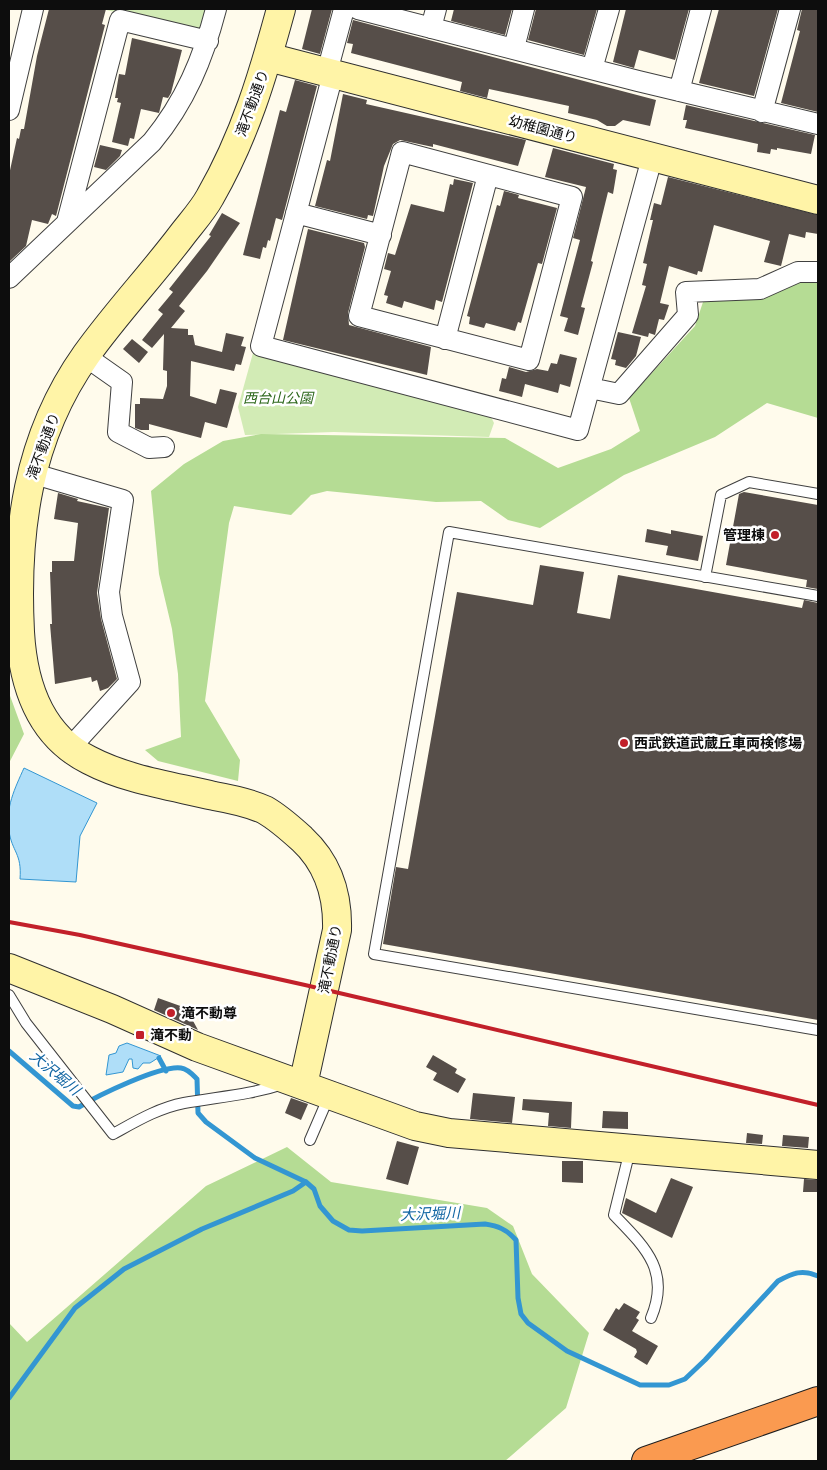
<svg xmlns="http://www.w3.org/2000/svg" width="827" height="1470" font-family="'Times New Roman','Noto Sans JP',serif">
  <rect width="100%" height="100%" fill="#fffbec"/>
  <path fill="#d2ebb5" d="M102 9H208L203 26 195 31Z
    M253 353 490 415 494 423 489 437 334 432 245 435 238 407Z"/>
  <path fill="#b5dc94" d="M801 279 818 280V418L767 403 715 437 624 475 540 528 508 520 481 501 436 502 327 491 311 495 291 515 234 506 229 523 205 701 240 760 238 781 158 761 145 750 181 737 178 674 172 629 159 574 151 491 184 464 223 441 261 434 505 438 558 468 611 449 640 431 629 398 695 326 703 302 763 296Z
    M9 693 24 734 9 763Z
    M287 1147 331 1182 487 1208 513 1226 532 1274 589 1333 566 1408 505 1461H9V1323L27 1342 206 1186Z"/>
  <path fill="#afdef8" stroke="#3396d2" d="M24 768 97 803 80 836 76 882 20 879C22 853 12 852 9 831 5 808 15 788 24 768Z
    M127 1043 161 1056 150 1063H143L138 1069 133 1068 132 1059H129L123 1072 106 1075 109 1055 116 1053 119 1046Z"/>
  <g fill="none" stroke-linecap="round" stroke-linejoin="round">
    <path stroke="#3396d2" stroke-width="5" d="M9 1051 73 1106 79 1107C97 1096 160 1065 181 1068 188 1069 193 1075 197 1079L198 1113 206 1122 255 1158 306 1182 314 1189 320 1206 333 1221 349 1230 362 1231 485 1224C498 1226 506 1229 516 1240L518 1298 521 1314 528 1323 567 1351 640 1385H669L685 1379 705 1360 778 1281C793 1273 802 1269 818 1276
      M159 1058 166 1071
      M9 1398 75 1308 124 1269 202 1229 293 1191 306 1182"/>
  </g>
  <path fill="#564e49" d="M49 9H106L102 24 105 25 56 216 52 214 48 224 32 220 26 246 9 262V175L17 138 19 139 21 129H24L37 56Z
    M312 9H332L320 54 302 49Z
    M454 9H512L505 35 451 21Z
    M536 9H597L584 55 528 40Z
    M626 9H689L675 60 639 50 634 68 613 62Z
    M719 9H778L754 96 699 83Z
    M802 9H818V112L781 103 800 31 797 30Z
    M353 20 656 100 650 126 623 120 615 126H607L597 120 568 113 569 106 489 89 487 98 460 91 462 82 351 53 353 44 347 43Z
    M132 38 182 50 171 93 168 98 163 97 159 113 141 109 134 139 130 138 128 146 112 142 121 103 117 102 118 98H115L119 74 125 75Z
    M295 80 317 86 282 220 276 218 270 241 268 240 266 248 263 247 260 259 243 255 280 110 286 112Z
    M343 94 367 100 366 104 526 140 518 166 433 144V147L400 140 393 144 384 166 373 216 368 215 367 219 315 206 327 160 330 161Z
    M686 105 815 135 811 154 777 148V150L771 149 770 154 757 152 758 144 685 128 687 120H683Z
    M100 145 122 150 120 156 106 170 94 167Z
    M553 148 614 164 613 169 617 170 613 194 608 192 591 261 593 262 581 307 585 308 578 335 564 331 568 318 560 316 580 240 573 238 586 187 545 177Z
    M668 177 818 215V234L806 232 805 238 789 234 781 266 764 262 770 241 714 225 702 272 698 271 697 275 669 266 660 303 669 305 664 320 659 319 655 335 649 333 648 337 632 333 646 286 642 285 647 264 643 263 653 220H650L654 203 661 205Z
    M454 179 473 183 442 302 436 300 434 310 404 301 402 308 386 303 388 296 384 295 391 271 384 269 388 253 395 255 411 204 444 212 450 184 453 185Z
    M504 191 519 195 518 198 557 208 542 264 538 263 521 323 518 322 515 331 486 323 484 328 469 324 470 317 467 316 497 205 500 206Z
    M222 213 240 223 207 271 179 306 185 311 171 328 188 329V335H193L195 345 222 352 226 333 244 337 241 346 246 347 241 365 236 364 234 371 191 361 190 396 216 404 220 389 237 393 227 428 205 422 201 438 149 424V430H141L135 428V404H140V398L163 399 167 386V371L163 370 164 334 152 348 142 340 163 314 158 310 173 292 169 289 211 236 209 235Z
    M308 229 364 243 365 247 348 313 349 325 431 347 427 375 283 340Z
    M618 332 641 337 636 356 626 368 615 365 616 360 611 359Z
    M132 339 148 352 139 363 123 349Z
    M560 354 577 358 570 387 560 384 558 393 525 384 522 397 499 391 502 378 506 379 509 367 526 372 537 369 548 371 551 363 557 364Z
    M744 492 818 505V589L806 587 807 580 726 565 739 494Z
    M58 493 78 499 77 501 109 508 97 593 101 619 117 679 108 688 100 691 97 680 92 682 91 677 55 684 50 624H52L50 572H52V561H74L78 523 54 519Z
    M647 529 671 534V530L703 536 698 561 666 555 668 546 645 542Z
    M540 565 584 572 577 613 610 619 618 575 802 608 804 600 818 603V1020L383 944 396 867 408 869 457 592 533 605Z
    M158 998 186 1008 198 1030 154 1010Z
    M433 1055 457 1069 455 1073 466 1079 458 1093 433 1080 437 1073 426 1067Z
    M473 1093 515 1097 512 1123 470 1119Z
    M291 1098 308 1104 301 1120 285 1113Z
    M523 1099 572 1102 571 1128 548 1126 549 1113 522 1110Z
    M603 1111 628 1112V1129L602 1128Z
    M747 1133 763 1135 762 1144 746 1143Z
    M783 1135 809 1137 808 1148 782 1146Z
    M397 1141 419 1147 408 1185 386 1179Z
    M562 1161H583V1183L562 1182Z
    M671 1178 693 1187 672 1238 622 1213 626 1198 656 1213Z
    M804 1179 818 1180V1192H803Z
    M624 1303 640 1312 636 1318 639 1320 632 1331 658 1346 647 1365 634 1357 637 1352 636 1349 603 1330 616 1308 619 1310Z"/>
  <g fill="none" stroke-linecap="round" stroke-linejoin="round">
    <defs>
      <path id="lane" d="M705 577 721 495 749 482 818 494
        M818 596 449 532 374 954 818 1030
        M9 995 26 1023 113 1134C135 1122 158 1108 184 1103 217 1097 250 1095 283 1084
        M310 1140 329 1096
        M630 1150 614 1215C645 1247 671 1271 651 1318"/>
      <path id="street" d="M358 9 638 81 818 124
        M431 28 436 9
        M514 48 524 9
        M592 69 609 9
        M327 72 344 9
        M333 74 261 346 578 430 652 158
        M679 91 701 9
        M9 110 33 9
        M762 112 790 9
        M402 152 572 197 529 360 359 316Z
        M296 213 381 235
        M67 222 120 20 208 41
        M9 278 152 142C185 102 203 59 216 9
        M445 339 488 175
        M85 356 122 382 118 432 149 448 164 447
        M590 388 619 394 688 315 686 292 760 289 798 272H818
        M31 473 123 500 109 592 112 616 130 682 69 749"/>
      <path id="secondary" d="M281 9C263 75 245 136 210 197 203 210 192 222 182 235 151 276 116 313 86 355 27 438 15 533 20 632 23 684 39 735 89 760 127 780 172 786 214 796 231 799 250 803 265 810 279 818 291 829 302 839 329 864 338 895 337 930L303 1085
        M268 57 818 200
        M9 968 112 1009 197 1047 415 1126 449 1133 818 1165"/>
      <path id="highway" d="M646 1461 818 1401"/>
    </defs>
    <use href="#lane" stroke="#404040" stroke-width="12"/>
    <use href="#street" stroke="#404040" stroke-width="22"/>
    <use href="#secondary" stroke="#2f2f2f" stroke-width="30"/>
    <use href="#highway" stroke="#1e1e1e" stroke-width="30"/>
    <use href="#lane" stroke="#fff" stroke-width="10"/>
    <use href="#street" stroke="#fff" stroke-width="20"/>
    <use href="#secondary" stroke="#fff4a7" stroke-width="28"/>
    <use href="#highway" stroke="#fa9a50" stroke-width="28"/>
    <path stroke="#c2202a" stroke-width="4" d="M9 922 80 935 305 985 818 1105"/>
  </g>
  <g fill="#c2202a" stroke="#fff" stroke-width="2">
    <circle cx="775" cy="535" r="5"/>
    <circle cx="624" cy="743" r="5"/>
    <circle cx="171" cy="1013" r="5"/>
    <rect x="135" y="1030" width="10" height="10" rx="2.5"/>
  </g>
  <g text-anchor="middle" stroke-width="5" stroke-linejoin="round" paint-order="stroke">
    <g font-size="14" fill="#0d0d0d" stroke="#fff">
      <text transform="translate(252 103) rotate(-70)" y="5">滝不動通り</text>
      <text transform="translate(543 129) rotate(15)" y="5">幼稚園通り</text>
      <text transform="translate(43 446) rotate(-70)" y="5">滝不動通り</text>
      <text transform="translate(330 959) rotate(-79)" y="5">滝不動通り</text>
    </g>
    <g font-size="14" font-style="italic" fill="#2c671b" stroke="#fff">
      <text x="278" y="403">西台山公園</text>
    </g>
    <g font-size="14" font-weight="bold" fill="#0d0d0d" stroke="#fff" text-anchor="start">
      <text x="765" y="540" text-anchor="end">管理棟</text>
      <text x="634" y="748">西武鉄道武蔵丘車両検修場</text>
      <text x="181" y="1018">滝不動尊</text>
      <text x="150" y="1040">滝不動</text>
    </g>
    <g font-size="15" font-style="italic" fill="#1266a3" stroke="#fff">
      <text transform="translate(55 1073) rotate(40)" y="5">大沢堀川</text>
      <text transform="translate(430 1214) rotate(-2)" y="5">大沢堀川</text>
    </g>
  </g>
  <rect width="827" height="1470" fill="none" stroke="#0d0d0d" stroke-width="20"/>
</svg>
